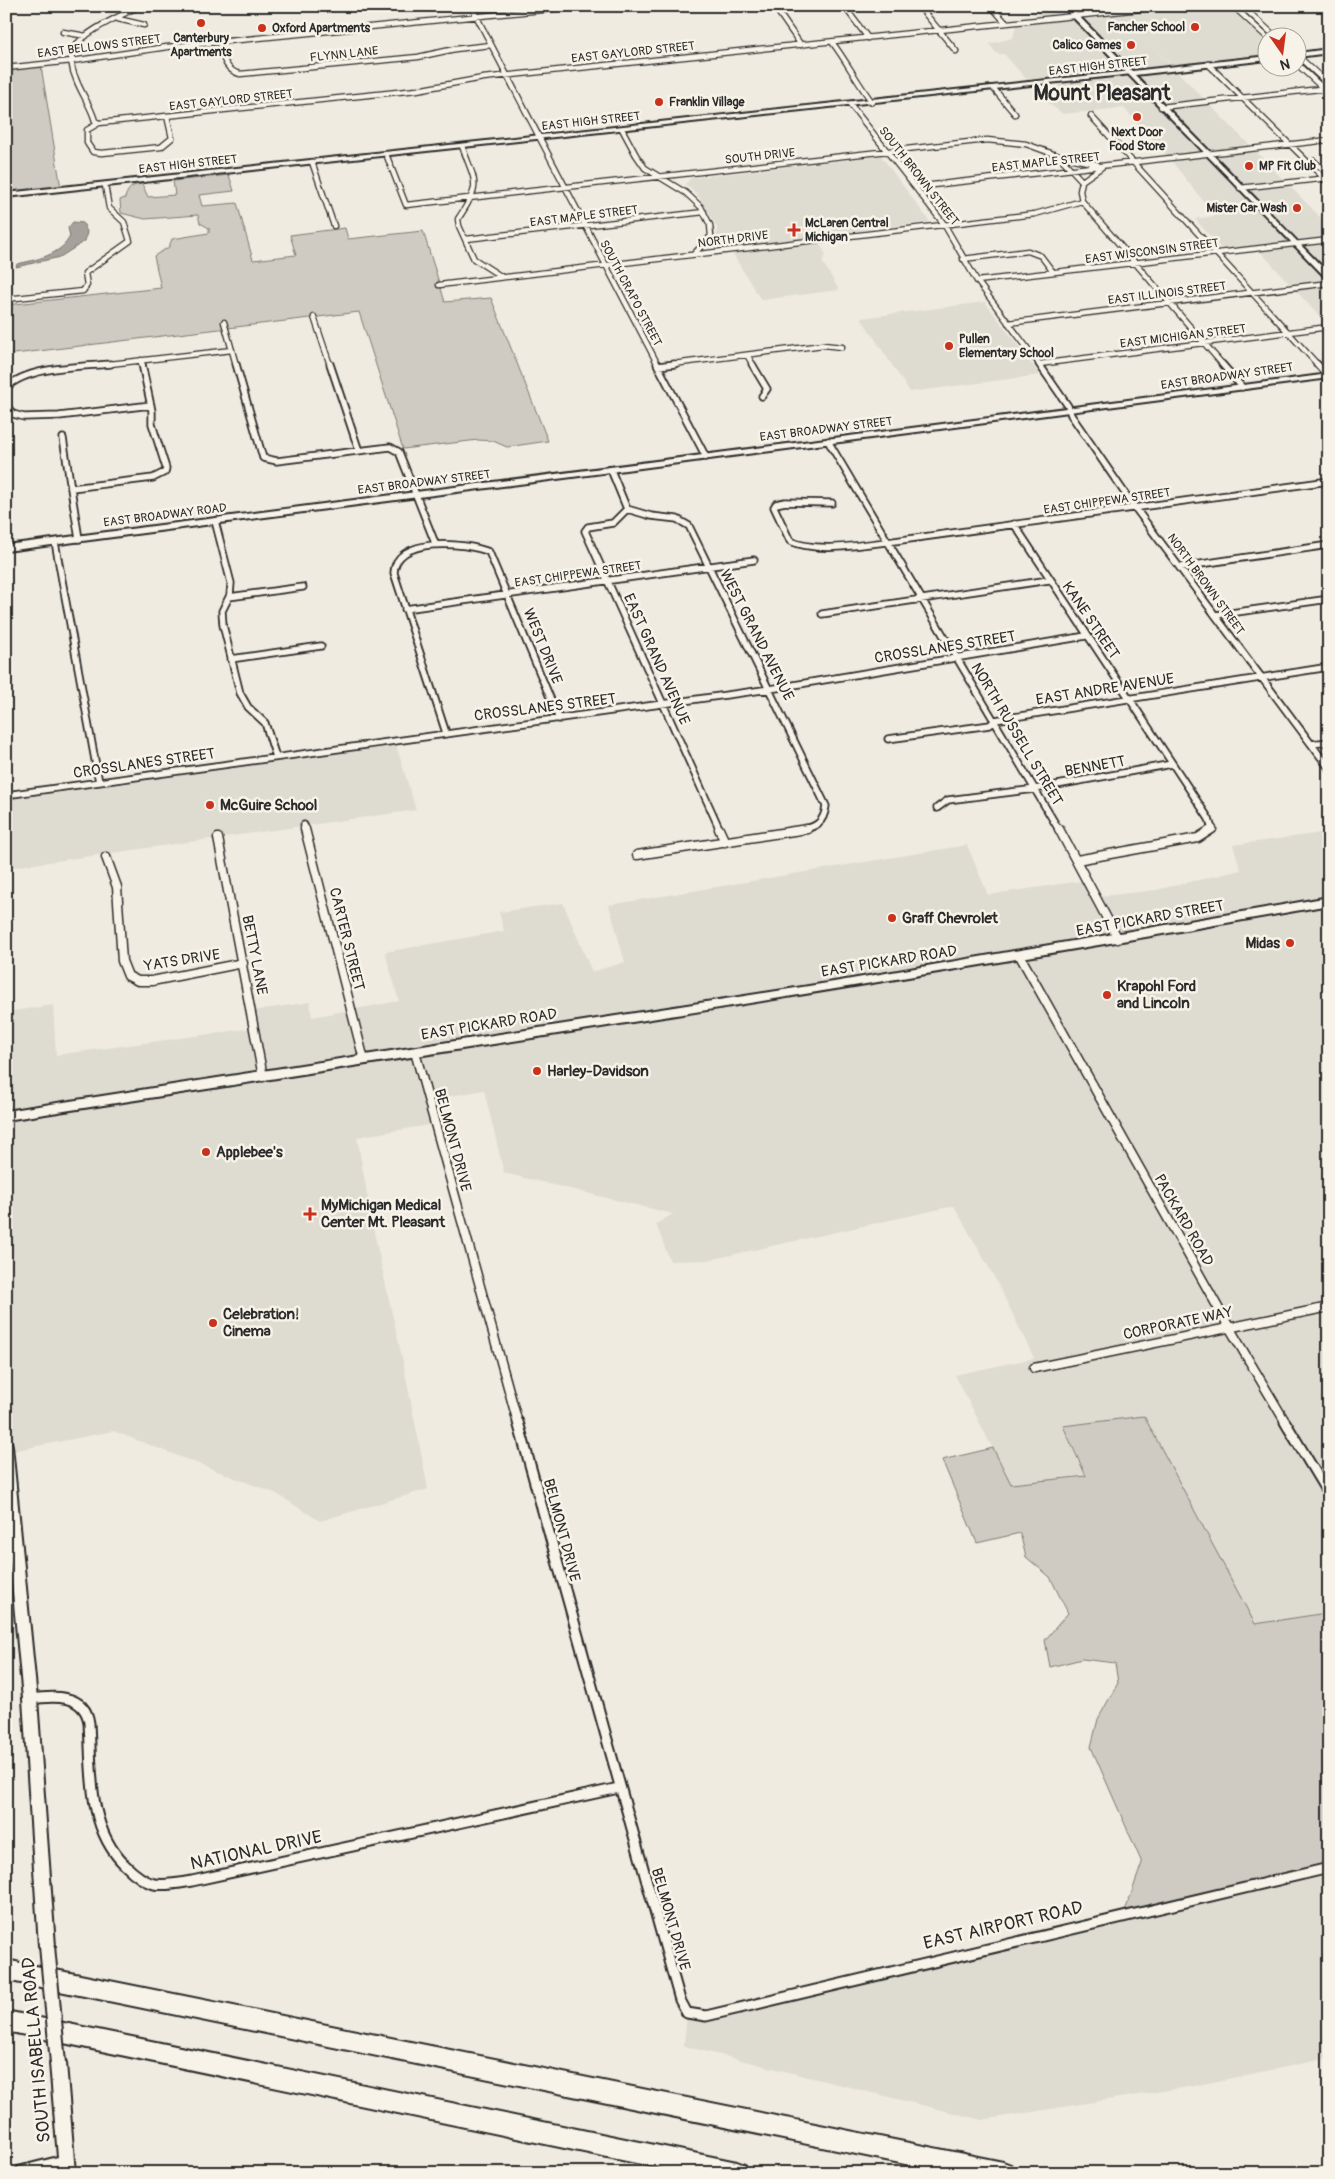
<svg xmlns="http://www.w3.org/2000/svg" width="1335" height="2179" font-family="Pangolin,sans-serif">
  <rect width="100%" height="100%" fill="#efebe0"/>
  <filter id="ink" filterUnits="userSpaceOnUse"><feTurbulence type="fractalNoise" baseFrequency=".02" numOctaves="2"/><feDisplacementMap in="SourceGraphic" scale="10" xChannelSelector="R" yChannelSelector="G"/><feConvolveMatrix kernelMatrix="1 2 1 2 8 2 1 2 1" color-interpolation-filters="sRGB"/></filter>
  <g filter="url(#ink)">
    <path fill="#dedbd1" d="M1029 6H1114L1119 12 1170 6H1233L1267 38V56L1173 66 1150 44 1329 226V327L1257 248 1224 252 1195 219 1215 216 1170 159 1124 108 1063 114 1047 102 1068 98 1056 82 1031 84 1004 54H997L989 44 1013 38 1017 22 1043 19Z
      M881 156 930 222 815 236 826 255 822 261 839 290 761 300 728 246 721 247 717 244V227L697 194 685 184 691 178Z
      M985 302 1040 375 910 392 861 318Z
      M396 745 416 810 6 868V800Z
      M1329 832V1629L1320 1614 1255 1624 1144 1416 1063 1426 1077 1459 1086 1475 1011 1484 955 1375 1034 1358 997 1282 954 1206 708 1260 670 1261 656 1224 673 1214 504 1173 484 1090 429 1100 435 1124 357 1137 373 1228 403 1362 428 1489 320 1521 277 1494 113 1431 7 1452 6 1012 53 1005 56 1055 254 1028 252 1011 310 1002 312 1017 399 1001 385 952 504 931 499 912 563 903 592 972 625 962 609 905 967 845 988 895 1087 880 1094 897 1156 890 1241 870 1233 845Z
      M1329 1868V2058L1194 2086 982 2120 684 2046 687 2013 706 2016Z"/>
    <path fill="#cfcbc2" stroke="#7d7b76" d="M471 6H586L477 17Z
      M41 66 61 188 6 193V70Z
      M229 175 234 191 199 195 202 206 237 203 253 260 296 255 290 235 345 228 348 239 423 231 445 302 491 298 548 441 507 447 493 441 478 440 403 449 359 312 6 355V305L161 288 154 256 169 247 172 239 209 233V228L200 223 198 215 145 219 121 213 120 200 125 198C128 188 132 185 142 184L148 197 175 195 173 181Z
      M1144 1416 1255 1624 1320 1614 1329 1629V1868L1123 1917 1142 1863 1091 1747 1098 1719 1118 1683 1115 1663 1082 1659 1050 1667 1045 1640 1068 1613 1050 1577 1026 1557 1020 1533 977 1543 942 1460 993 1448 1011 1484 1086 1476 1063 1426Z"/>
    <path fill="#a4a29a" stroke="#74726e" d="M73 222 83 223 87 232 85 241 60 257 16 267 17 264C35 260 62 255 70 236L68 228Z"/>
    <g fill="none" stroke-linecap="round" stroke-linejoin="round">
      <defs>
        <path id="street-far3" d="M471 6 658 365
          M774 6 801 45
          M844 6 868 38
          M919 6 956 51
          M991 6 1006 23
          M1233 6 1268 38
          M1242 6 1277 38
          M1325 6 1329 10
          M118 19 144 25
          M63 32 86 36
          M219 42C223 56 224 70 240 74L418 57 455 49 491 45
          M832 42C847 62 857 82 872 102
          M1298 56 1329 85
          M1208 64 1329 183
          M1298 65 1329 94
          M6 68 72 61 167 47 583 6
          M994 89 1015 114
          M850 104 944 224 977 281 1040 365
          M1161 107 1329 88
          M167 116 172 138 161 147 102 153 93 152 87 143V130L99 123 417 90 483 78 1169 6
          M1091 116 1318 365
          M99 123 95 121C91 106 81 93 76 79 72 70 69 57 74 48 84 31 121 16 139 6
          M622 129 636 155 645 168 686 193 701 207 710 225 711 236 694 254
          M462 146C476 185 482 183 458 219L459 226 474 259 502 277
          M386 154 406 205 987 140 1026 144 1059 156 1082 181 1080 191 1082 201 1035 214 439 285
          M1059 156 1097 164
          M1314 161 1329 175
          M312 162 334 226
          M1082 181 1102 167
          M915 187 1329 140
          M1240 188 1328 178
          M1082 201 1223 365
          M466 239 704 212
          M963 259 1028 251 1041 256 1053 272
          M977 281 1329 240
          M6 299 83 291 87 285 85 273 130 241 124 222 109 208 105 185
          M314 317 330 365
          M224 322 236 365
          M1008 323 1329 283
          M747 355 753 365
          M141 360 142 365
          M1039 364 1329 327
          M101 365 232 350
          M665 365 823 345 842 347"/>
        <path id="street-far2" d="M236 364 263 458 277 461 390 447 399 452 435 543
          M330 364 359 451
          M657 364 706 457
          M752 364 767 389 762 396
          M1039 364 1068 406 1071 415 1133 505 1329 768
          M1222 364 1242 387
          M1317 364 1328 376
          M658 366 675 364
          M6 388C28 366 80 367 111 364
          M6 405 13 414 24 417 59 416 151 405
          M63 438 79 539
          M828 441 1059 830
          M611 470 627 509
          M72 488 153 478 165 472 166 468 152 424V411L142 364
          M832 503 785 502 776 504 774 507 790 541C816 553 859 545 887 542L1329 481
          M627 509 651 516 677 519 689 526 826 806C824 823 815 828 799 830
          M627 509 613 523 588 527 585 531 720 830
          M215 521 231 583 230 595 222 611 223 625 240 693 248 707 265 723 276 757
          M1014 524 1209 819 1212 829 1210 830
          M55 542 99 782
          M1181 567 1329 545
          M229 597 303 587
          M405 609 754 560
          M822 614 1049 580
          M1216 615 1329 599
          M231 659 321 646
          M446 733 394 573C395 536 466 542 489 552L559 719
          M888 739 990 725 995 720 1329 667
          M1311 744 1329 742
          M6 795 770 689 1086 636
          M937 808 948 800 1035 789 1172 764
          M304 825 305 830"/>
        <path id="street-far1" d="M305 829 364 1060
          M719 829 725 842
          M1059 829 1118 939
          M218 838 263 1077
          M637 855 807 829
          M106 857 117 887 122 961 128 976 138 981H152L243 963
          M1077 860 1198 838 1212 829
          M1020 956 1229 1327 1286 1423
          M415 1052 518 1423
          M1034 1368 1329 1307"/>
        <path id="street" d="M518 1422 680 2000 687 2013 706 2016 1329 1868
          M1285 1422 1329 1495
          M30 1699C53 1696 85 1693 89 1723 92 1773 87 1827 125 1865 133 1873 142 1881 154 1884 166 1886 180 1883 192 1881L619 1788"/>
        <path id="secondary" d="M1130 71 1132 72V74L6 197V193Z
          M1329 374V378L6 551V545Z
          M6 1441 11 1442 12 1446 37 1699 55 1946 52 1951 47 1953 42 1951 39 1946 23 1699 6 1518Z
          M58 2055 64 2057 66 2063 75 2173H16L18 2167 58 2157 50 2063 52 2057Z"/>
        <path id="primary" d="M1062 6H1069L1132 71 1268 56V60L1135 75 1329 274V281Z
          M1329 49V53L1298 57V53Z
          M1329 897V905C889 983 448 1052 6 1120V1111L834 982Z"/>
        <path id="highway" d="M6 1960 1003 2162 1011 2165 1014 2173H949L6 1980Z
          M6 2011 737 2162 745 2165 748 2173H684L6 2031Z"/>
      </defs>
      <use href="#street-far3" stroke="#2b2b2b" stroke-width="7"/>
      <use href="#street-far2" stroke="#2b2b2b" stroke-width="9"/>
      <use href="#street-far1" stroke="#2b2b2b" stroke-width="11"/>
      <use href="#street" stroke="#2b2b2b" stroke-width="13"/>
      <use href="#secondary" stroke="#2b2b2b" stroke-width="4"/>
      <use href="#primary" stroke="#2b2b2b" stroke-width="4"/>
      <use href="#highway" stroke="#2b2b2b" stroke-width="4"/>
      <use href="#street-far3" stroke="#f7f3e8" stroke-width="4.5"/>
      <use href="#street-far2" stroke="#f7f3e8" stroke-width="5.5"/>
      <use href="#street-far1" stroke="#f7f3e8" stroke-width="8"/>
      <use href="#street" stroke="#f7f3e8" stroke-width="9"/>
      <use href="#secondary" fill="#f7f3e8" fill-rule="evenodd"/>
      <use href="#primary" fill="#f7f3e8" fill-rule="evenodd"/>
      <use href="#highway" fill="#f7f3e8" fill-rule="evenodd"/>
      <defs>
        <path id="secondary-bridge" d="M47 1946 58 2063"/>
      </defs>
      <use href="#secondary-bridge" stroke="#2b2b2b" stroke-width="18" stroke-linecap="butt"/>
      <use href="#secondary-bridge" stroke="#f7f3e8" stroke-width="14"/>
    </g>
  </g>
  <g fill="#c8321e" stroke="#f7f3e8" stroke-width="2">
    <circle cx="201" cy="23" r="5"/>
    <circle cx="1195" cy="27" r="5"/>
    <circle cx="262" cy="28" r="5"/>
    <circle cx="1131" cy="45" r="5"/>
    <circle cx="659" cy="102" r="5"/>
    <circle cx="1137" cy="117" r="5"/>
    <circle cx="1249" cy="166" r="5"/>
    <circle cx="1297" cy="208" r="5"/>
    <path d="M791.5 222.5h5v5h5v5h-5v5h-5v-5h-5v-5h5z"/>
    <circle cx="949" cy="346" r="5"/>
    <circle cx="210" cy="805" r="5"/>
    <circle cx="892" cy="918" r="5"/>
    <circle cx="1290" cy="943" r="5"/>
    <circle cx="1107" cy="995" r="5"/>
    <circle cx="537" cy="1071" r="5"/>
    <circle cx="206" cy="1152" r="5"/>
    <path d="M307.5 1206.5h5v5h5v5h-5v5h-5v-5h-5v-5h5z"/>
    <circle cx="213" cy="1323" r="5"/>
  </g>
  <g text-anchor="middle" stroke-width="5" stroke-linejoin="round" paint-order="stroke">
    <g font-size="12" font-weight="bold" fill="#2b2b2b" stroke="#f7f3e8" text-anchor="start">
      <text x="1185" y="31" text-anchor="end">Fancher School</text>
      <text x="272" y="32">Oxford Apartments</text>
      <text x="201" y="42" text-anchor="middle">Canterbury<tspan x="201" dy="14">Apartments</tspan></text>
      <text x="1121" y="49" text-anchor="end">Calico Games</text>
      <text x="669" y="106">Franklin Village</text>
      <text x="1137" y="136" text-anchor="middle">Next Door<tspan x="1137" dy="14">Food Store</tspan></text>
      <text x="1259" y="170">MP Fit Club</text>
      <text x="1287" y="212" text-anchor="end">Mister Car Wash</text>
      <text x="805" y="227">McLaren Central<tspan x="805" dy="14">Michigan</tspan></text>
      <text x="959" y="343">Pullen<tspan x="959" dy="14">Elementary School</tspan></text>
    </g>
    <g font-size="12" fill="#2b2b2b" stroke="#f7f3e8">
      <text transform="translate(99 46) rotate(-7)" y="4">EAST BELLOWS STREET</text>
      <text transform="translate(633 52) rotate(-6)" y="4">EAST GAYLORD STREET</text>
      <text transform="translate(344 54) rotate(-6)" y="4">FLYNN LANE</text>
      <text transform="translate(1098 66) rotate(-6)" y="4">EAST HIGH STREET</text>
      <text transform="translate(231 100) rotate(-6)" y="4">EAST GAYLORD STREET</text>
      <text transform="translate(591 121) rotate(-6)" y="4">EAST HIGH STREET</text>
      <text transform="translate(760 156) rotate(-6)" y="4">SOUTH DRIVE</text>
      <text transform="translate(1046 162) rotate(-6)" y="4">EAST MAPLE STREET</text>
      <text transform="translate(188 164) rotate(-6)" y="4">EAST HIGH STREET</text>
      <text transform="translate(919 176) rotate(52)" y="4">SOUTH BROWN STREET</text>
      <text transform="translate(584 216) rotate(-7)" y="4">EAST MAPLE STREET</text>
      <text transform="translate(733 239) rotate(-7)" y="4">NORTH DRIVE</text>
      <text transform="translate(1152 251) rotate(-7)" y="4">EAST WISCONSIN STREET</text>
      <text transform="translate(631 293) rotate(62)" y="4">SOUTH CRAPO STREET</text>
      <text transform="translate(1167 293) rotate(-7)" y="4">EAST ILLINOIS STREET</text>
      <text transform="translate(1183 336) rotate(-7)" y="4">EAST MICHIGAN STREET</text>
      <text transform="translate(1227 376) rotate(-8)" y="4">EAST BROADWAY STREET</text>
      <text transform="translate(826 429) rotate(-7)" y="4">EAST BROADWAY STREET</text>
      <text transform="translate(424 482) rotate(-7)" y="4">EAST BROADWAY STREET</text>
      <text transform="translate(1107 501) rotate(-8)" y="4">EAST CHIPPEWA STREET</text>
      <text transform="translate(165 515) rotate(-7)" y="4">EAST BROADWAY ROAD</text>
      <text transform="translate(578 574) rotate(-8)" y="4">EAST CHIPPEWA STREET</text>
      <text transform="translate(1206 584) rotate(54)" y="4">NORTH BROWN STREET</text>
    </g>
    <g font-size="15" fill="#2b2b2b" stroke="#f7f3e8">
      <text transform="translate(1091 620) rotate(56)" y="5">KANE STREET</text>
      <text transform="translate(757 635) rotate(63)" y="5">WEST GRAND AVENUE</text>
      <text transform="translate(543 646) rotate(68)" y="5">WEST DRIVE</text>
      <text transform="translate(945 647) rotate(-9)" y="5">CROSSLANES STREET</text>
      <text transform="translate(657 659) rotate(66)" y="5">EAST GRAND AVENUE</text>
      <text transform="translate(1105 689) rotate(-9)" y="5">EAST ANDRE AVENUE</text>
      <text transform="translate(545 707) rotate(-7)" y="5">CROSSLANES STREET</text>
      <text transform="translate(1017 734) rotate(59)" y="5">NORTH RUSSELL STREET</text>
      <text transform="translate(144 763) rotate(-8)" y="5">CROSSLANES STREET</text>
      <text transform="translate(1095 766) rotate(-10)" y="5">BENNETT</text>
      <text transform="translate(1150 918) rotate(-10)" y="5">EAST PICKARD STREET</text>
      <text transform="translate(347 939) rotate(76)" y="5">CARTER STREET</text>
      <text transform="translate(255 955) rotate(79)" y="5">BETTY LANE</text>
      <text transform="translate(182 960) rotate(-9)" y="5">YATS DRIVE</text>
      <text transform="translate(889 961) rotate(-9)" y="5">EAST PICKARD ROAD</text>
      <text transform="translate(489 1024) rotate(-9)" y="5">EAST PICKARD ROAD</text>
      <text transform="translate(453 1140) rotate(75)" y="5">BELMONT DRIVE</text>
      <text transform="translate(1184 1220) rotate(60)" y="5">PACKARD ROAD</text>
      <text transform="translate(1178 1323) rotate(-12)" y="5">CORPORATE WAY</text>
      <text transform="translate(562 1530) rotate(75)" y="5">BELMONT DRIVE</text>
      <text transform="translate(671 1919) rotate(74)" y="5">BELMONT DRIVE</text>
    </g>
    <g font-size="15" font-weight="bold" fill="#2b2b2b" stroke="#f7f3e8" text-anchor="start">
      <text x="220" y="810">McGuire School</text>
      <text x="902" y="923">Graff Chevrolet</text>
      <text x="1280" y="948" text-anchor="end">Midas</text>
      <text x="1117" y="991">Krapohl Ford<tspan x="1117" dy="17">and Lincoln</tspan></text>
      <text x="547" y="1076">Harley-Davidson</text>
      <text x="216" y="1157">Applebee's</text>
      <text x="321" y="1210">MyMichigan Medical<tspan x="321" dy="17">Center Mt. Pleasant</tspan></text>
      <text x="223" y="1319">Celebration!<tspan x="223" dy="17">Cinema</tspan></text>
    </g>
    <g font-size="18" fill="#2b2b2b" stroke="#f7f3e8">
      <text transform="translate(256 1850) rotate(-12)" y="6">NATIONAL DRIVE</text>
      <text transform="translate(1003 1925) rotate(-13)" y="6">EAST AIRPORT ROAD</text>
      <text transform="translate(36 2050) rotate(-95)" y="6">SOUTH ISABELLA ROAD</text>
    </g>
    <g font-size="21" font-weight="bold" fill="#2b2b2b" stroke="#f7f3e8">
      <text x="1102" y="100">Mount Pleasant</text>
    </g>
  </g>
  <rect width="1335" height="2179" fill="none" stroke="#f7f3e8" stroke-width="25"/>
  <rect x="12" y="12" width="1310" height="2154" fill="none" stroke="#2b2b2b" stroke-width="2" filter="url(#ink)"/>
  <g transform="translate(1282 52) rotate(166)"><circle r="24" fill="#f7f3e8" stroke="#a5a39c"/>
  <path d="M0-4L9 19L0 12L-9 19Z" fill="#c8321e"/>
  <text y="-8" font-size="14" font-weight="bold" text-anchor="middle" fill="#2b2b2b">N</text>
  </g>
</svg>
